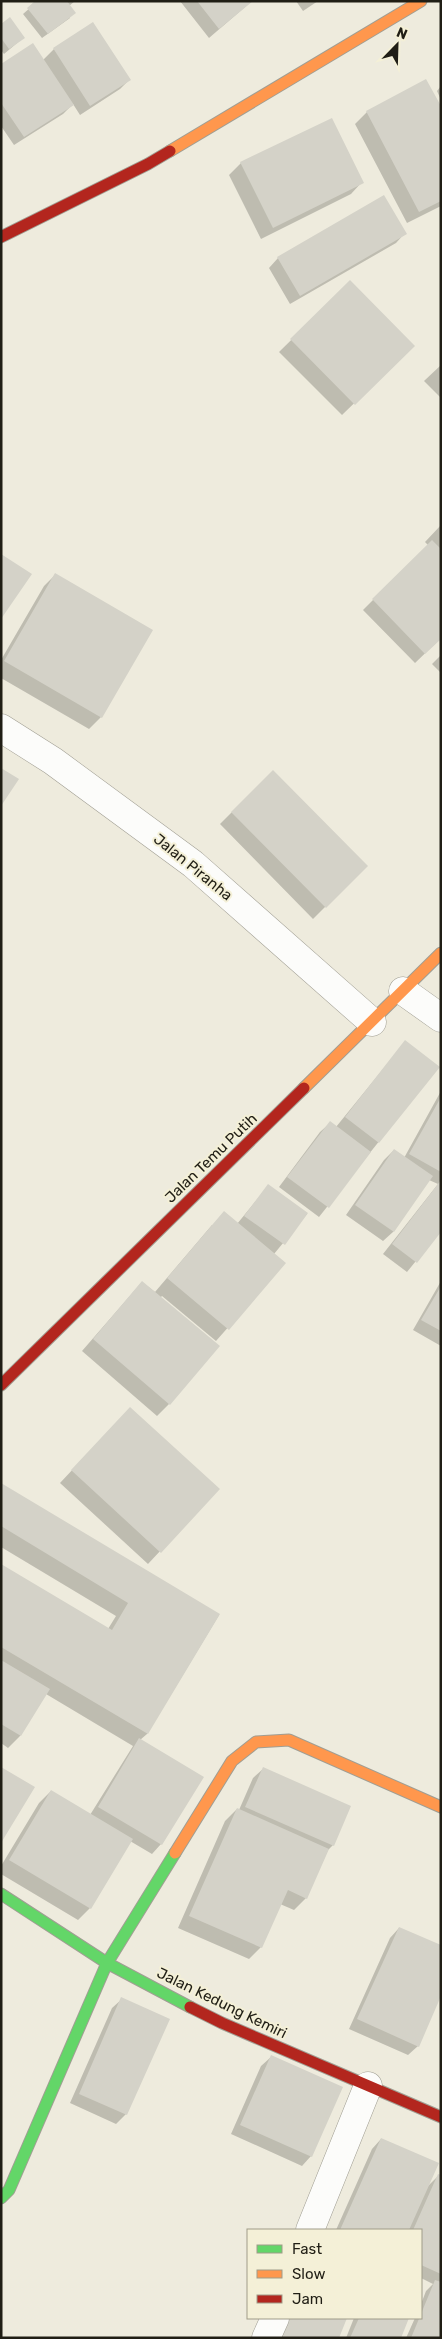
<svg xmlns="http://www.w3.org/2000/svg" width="442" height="2339" font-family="Rubik,sans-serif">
  <rect width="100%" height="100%" fill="#eeebdd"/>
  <path fill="#0003" d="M38 1H75L69 6 70 18 42 38 23 14Z
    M180 1H252L209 38Z
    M296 1H318L303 11Z
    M1 25 23 38 4 54 1 50Z
    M54 49 129 80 120 89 80 115 73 104 63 114 14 145 1 126V65L43 60Z
    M441 86V100L437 91Z
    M441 109V206L407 223 355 124 367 112Z
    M241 163 362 182 351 194 261 239 229 175Z
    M405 233 396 243 290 304 269 268 278 258Z
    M350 282 413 346 342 415 279 352Z
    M441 365V398L424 381Z
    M441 525V638L415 663 363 610 428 545 425 542Z
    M55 575 101 717 89 729 1 678V660L44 586Z
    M441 655V673L432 664Z
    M273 771 366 866 313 919 220 824Z
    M405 1042 438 1067 319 1217 279 1187 320 1132 330 1123 336 1127Z
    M441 1091V1230L407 1272 383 1254 438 1184 429 1180 393 1232 383 1241 346 1215 384 1160 394 1150 404 1158Z
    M268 1186 307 1214 274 1254 285 1263 216 1341 162 1296 160 1298 169 1404 157 1416 82 1351 142 1282 155 1292 212 1225 237 1224Z
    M441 1281V1346L413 1330Z
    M118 1421 218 1489 148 1564 60 1483Z
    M1 1484 219 1615 147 1734 140 1740 161 1844 152 1854 130 1841 90 1908 78 1920 1 1874V1866L39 1803 51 1791 90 1815 133 1746 46 1694 20 1736 8 1748 1 1743V1565L108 1629 116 1616 1 1547Z
    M263 1769 333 1845 328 1850 306 1898 294 1910 280 1904 261 1947 249 1959 178 1928 225 1821 237 1809 239 1810 253 1778Z
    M399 1928 418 2046 408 2055 349 2029 390 1938Z
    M122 1999 126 2114 116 2124 70 2103 112 2008Z
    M271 2057 311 2156 302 2166 231 2134 261 2066Z
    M381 2139 427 2187 439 2175 441 2176V2338H406L415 2318H421V2304L426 2291 433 2284 421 2278V2230H336L372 2149Z
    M281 2318H346L337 2338Z
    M354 2318H408L400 2338H346Z"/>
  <path fill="#d4d2c8" d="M35 1H67L76 13 48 34 27 8Z
    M197 1H253L219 29Z
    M10 17 25 38 9 49 1 38V24Z
    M93 22 131 80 90 106 53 48Z
    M33 43 74 105 24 137 1 103V64Z
    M426 79 441 106V201L419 212 366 111Z
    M332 118 364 183 273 228 240 162Z
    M384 195 407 234 300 296 277 257Z
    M350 280 415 346 355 405 290 339Z
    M432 540 441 549V639L425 654 372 599Z
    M1 554 32 574 1 619Z
    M55 573 153 630 102 718 4 661Z
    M1 768 19 779 1 806Z
    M273 770 368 866 326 908 231 812Z
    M405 1040 440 1067 379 1143 345 1117Z
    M441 1097V1172L409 1154Z
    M330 1121 371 1152 329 1208 287 1177Z
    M394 1149 433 1176 394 1232 355 1205Z
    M441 1180V1232L417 1263 392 1244Z
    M268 1184 308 1213 285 1245 244 1216Z
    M224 1211 286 1263 229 1330 167 1278Z
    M142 1281 220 1346 170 1405 93 1339Z
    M441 1286V1331L421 1320Z
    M130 1407 220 1489 161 1553 71 1470Z
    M1 1483 220 1614 148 1734 1 1647V1564L112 1630 128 1603 1 1526Z
    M1 1660 50 1689 21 1736 1 1724Z
    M139 1738 204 1777 162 1845 98 1807Z
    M1 1767 35 1787 1 1843Z
    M263 1767 351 1806 334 1846 245 1807Z
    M51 1790 133 1839 91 1909 9 1860Z
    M237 1808 329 1849 307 1899 288 1890 262 1948 189 1916Z
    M399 1927 441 1945V1996L419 2047 357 2019Z
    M121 1997 170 2019 127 2115 79 2094Z
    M271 2055 343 2087 312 2157 240 2125Z
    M381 2138 439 2163 409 2230H340Z
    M438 2174 441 2175V2274L421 2265V2230H413Z
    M435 2280 441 2282V2338H411Z
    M287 2318H347L339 2338H279Z
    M359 2318H409L401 2338H350Z"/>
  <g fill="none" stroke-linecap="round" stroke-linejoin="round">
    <defs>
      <path id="street" d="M1 728 53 761 193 864 372 1022
        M403 991 441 1018
        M310 2230 368 2086
        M266 2338 275 2318"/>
      <path id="fast" d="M1 1894 107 1963 190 2007
        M1 2198 9 2190 107 1963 175 1853"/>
      <path id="slow" d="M170 151 421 1
        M304 1088 441 953
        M175 1853 232 1761 256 1742 289 1740 441 1807"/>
      <path id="jam" d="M1 237 148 164 170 151
        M1 1385 304 1088
        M190 2007 222 2023 441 2117"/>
    </defs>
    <use href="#street" stroke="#a09e93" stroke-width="29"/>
    <use href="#fast" stroke="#a09e93" stroke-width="13"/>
    <use href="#slow" stroke="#a09e93" stroke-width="13"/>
    <use href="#jam" stroke="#a09e93" stroke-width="13"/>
    <use href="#street" stroke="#fcfcfa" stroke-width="28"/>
    <use href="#fast" stroke="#63d668" stroke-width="11"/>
    <use href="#slow" stroke="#ff974d" stroke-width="11"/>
    <use href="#jam" stroke="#b3261e" stroke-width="11"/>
  </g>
  <g text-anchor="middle" stroke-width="4" stroke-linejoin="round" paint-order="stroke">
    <g font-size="15" fill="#201e15" stroke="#f4f0d7">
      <text transform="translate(193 867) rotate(39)" y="5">Jalan Piranha</text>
      <text transform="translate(211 1158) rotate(-44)" y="5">Jalan Temu Putih</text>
      <text transform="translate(222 2003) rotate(26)" y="5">Jalan Kedung Kemiri</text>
    </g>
  </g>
  <rect width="442" height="2339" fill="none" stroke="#201e15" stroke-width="5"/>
  <rect x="247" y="2229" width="175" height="90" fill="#f4f0d7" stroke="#9f9c89"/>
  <rect x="257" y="2245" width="25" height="8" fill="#63d668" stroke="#9f9c89"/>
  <text x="292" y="2254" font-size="15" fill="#201e15">Fast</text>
  <rect x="257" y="2270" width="25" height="8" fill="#ff974d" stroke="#9f9c89"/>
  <text x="292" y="2279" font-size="15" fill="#201e15">Slow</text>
  <rect x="257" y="2295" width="25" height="8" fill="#b3261e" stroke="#9f9c89"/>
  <text x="292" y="2304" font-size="15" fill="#201e15">Jam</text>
  <g transform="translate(397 45) rotate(23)" stroke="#f4f0d7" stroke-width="4" paint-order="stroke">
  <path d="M0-4L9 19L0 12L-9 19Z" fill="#201e15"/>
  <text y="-8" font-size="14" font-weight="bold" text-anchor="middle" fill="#201e15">N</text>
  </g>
</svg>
